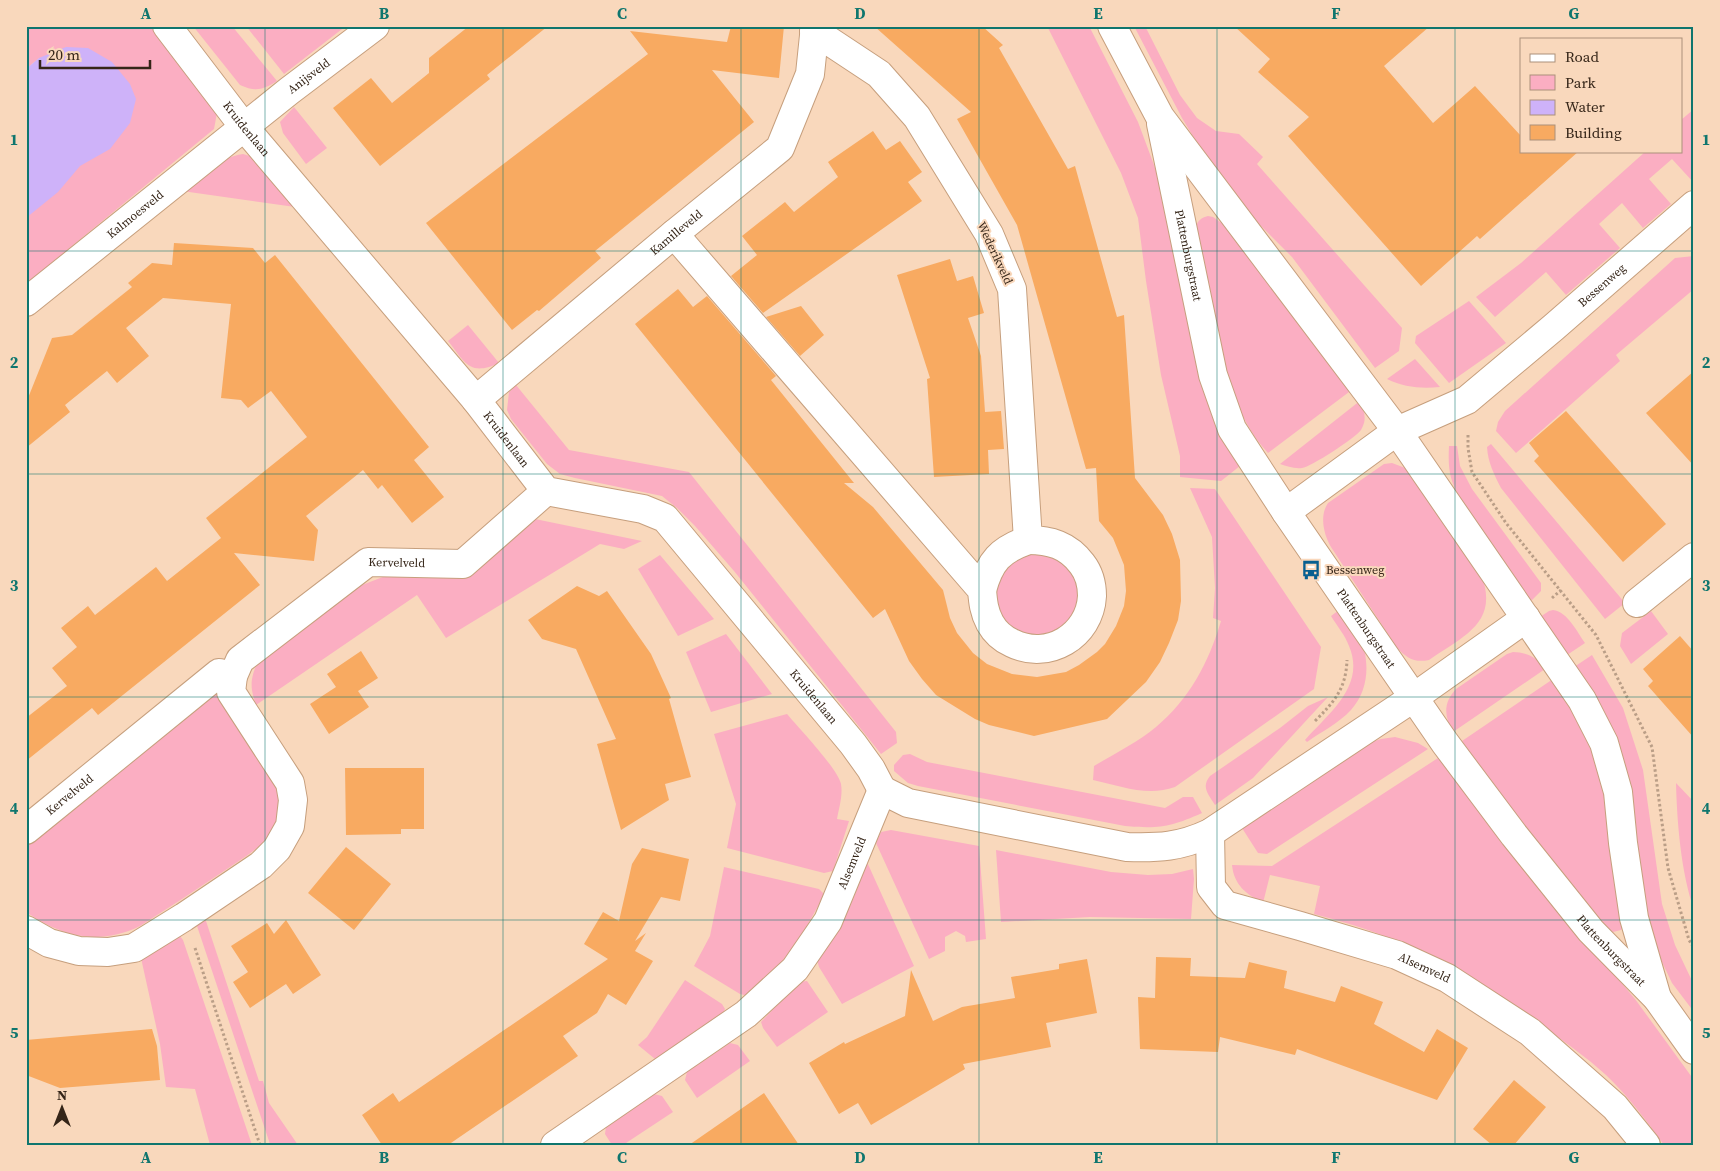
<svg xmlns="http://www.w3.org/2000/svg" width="1720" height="1171" font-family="'Source Serif 4',serif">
  <rect width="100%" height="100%" fill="#f9d8bc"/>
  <path fill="#fbaec2" d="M26 26H150L215 107 217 113 214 129 26 284V204L39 58 26 69Z
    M193 26H232L277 81C263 90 255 92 240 85Z
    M246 26H346L284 74Z
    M1047 26H1089L1138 122 1154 165 1169 209 1245 462 1221 481 1180 477V456L1161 375 1146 281 1138 218 1121 173Z
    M1134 26H1145L1180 95 1197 118 1216 131 1239 134 1263 157 1257 164 1402 328 1399 351 1375 368 1292 257 1241 206 1203 153 1182 118Z
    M294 107 327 148 306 164 283 133 280 122Z
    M1694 109V183L1672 159 1649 179 1671 204 1643 228 1622 203 1599 224 1620 248 1566 295 1546 272 1495 317 1476 297 1521 263 1646 151H1681V120Z
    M243 154 253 157 295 207 182 191C201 177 219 157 243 154Z
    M1208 216 1213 217 1226 226 1353 389 1268 453C1233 415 1226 369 1216 320 1209 289 1203 258 1196 227 1198 220 1201 218 1208 216Z
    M1694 256V289L1616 355 1620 361 1516 453 1496 431 1498 422 1505 411 1675 258Z
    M1469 301 1506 343 1449 383 1415 343 1416 336Z
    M468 325 499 363C469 377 465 362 448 341Z
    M1415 359 1440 387C1420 389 1404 387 1387 379Z
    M516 385 569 450 689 472 896 732 897 743 881 754 734 571 695 526 677 508 662 496 575 478 560 474 547 464 511 419 507 410 509 392Z
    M1361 400C1363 408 1366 416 1364 423 1363 426 1362 428 1361 430 1355 438 1311 467 1302 468 1294 469 1287 466 1280 464Z
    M1491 444 1625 603 1605 619 1501 488C1494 474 1488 463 1487 447Z
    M1449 446H1457L1460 466 1472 489 1541 583V591L1531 601 1460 498C1449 479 1448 468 1449 446Z
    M1392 463 1408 469 1481 574C1500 623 1463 636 1429 660 1414 663 1407 658 1397 648L1331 547C1324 535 1319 516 1328 503L1384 464Z
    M1190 488 1215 489 1321 647 1314 689 1175 787C1148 797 1120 786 1093 780L1094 766C1114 754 1138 742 1156 727 1190 698 1208 664 1221 621L1213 618 1215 588 1212 537Z
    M535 519 642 541 624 549 600 544 446 638 417 595 256 705C250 687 250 681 257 663L357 587 388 575 461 577Z
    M1028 540 1087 571 1072 638 1003 639 987 572Z
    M660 555 714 619 678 636 638 569Z
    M1343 607C1348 616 1355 625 1359 634 1370 659 1370 689 1351 710 1339 723 1321 732 1307 742L1305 740C1329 713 1366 686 1349 646 1345 635 1337 626 1331 616Z
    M1553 610C1568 612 1577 632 1585 643L1567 655 1540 617 1549 611Z
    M1651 611 1668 634 1631 664 1620 646 1622 633Z
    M726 634 772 694 711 712 686 652Z
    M1513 652C1526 652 1539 658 1545 669L1453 732C1444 716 1443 703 1456 689L1507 654Z
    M1592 655 1623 708 1643 770 1662 904 1675 945 1694 985V1012L1672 983 1661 960 1648 919 1574 667Z
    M1553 679 1571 706 1591 744 1604 782 1624 926 1621 930 1613 932 1608 929 1555 867 1506 804 1462 741Z
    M216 691 222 704 275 784C281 801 280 821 269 836 257 851 237 862 221 873 194 891 167 909 140 926 99 946 62 937 26 912V844Z
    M1328 697 1253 778 1215 805C1208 794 1201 787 1210 776L1280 728 1308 706Z
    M787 714C798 727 838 769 841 784 843 795 839 808 837 819L849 821 833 871 824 873 727 848 736 804 714 734Z
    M1395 737 1418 743 1428 749 1267 854 1258 853 1242 828 1368 743 1381 739Z
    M910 754 927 762 1165 808 1183 797H1193L1202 813C1171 827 1159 829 1125 826L918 786 908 783 894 771V765L903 755Z
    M1438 758 1459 781 1555 904 1635 999 1694 1080V1145H1664C1646 1120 1628 1096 1606 1075 1586 1057 1564 1041 1542 1026 1496 992 1447 961 1394 940 1368 929 1341 921 1314 914L1320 886 1270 875 1263 903C1246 894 1234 885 1232 865L1272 866Z
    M1676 783 1694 802V910C1681 872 1677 823 1676 783Z
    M891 830 979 846 986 939 966 942 965 936 956 931 945 937V951L929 959 876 843 881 832Z
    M996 850 1111 872 1148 875 1172 874 1193 869 1194 879 1191 919 1090 917 1001 922Z
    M867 862 914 966 842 1004 819 967 817 960 842 924 854 897Z
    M724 867 819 889 823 893V897L802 935 780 964 748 996 740 994 694 966 710 936Z
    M201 919 206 921 259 1081H263L269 1103 298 1145H270L269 1141 197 926Z
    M177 936H180L183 940 252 1145H210L195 1089 166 1087 160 1044 141 958Z
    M685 980 722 1004 725 1009 723 1013 655 1059 638 1045 647 1037Z
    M807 981 828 1012 777 1047 763 1028 761 1022 799 982Z
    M730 1043 738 1045 750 1061 697 1098 685 1080 687 1072Z
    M654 1094 662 1096 673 1112 623 1145H612L605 1134 606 1127Z"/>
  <path fill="#ceb2f9" d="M66 47 88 48 112 62 130 84 136 99 130 123 110 149 80 166 58 192 26 218V69L39 58Z"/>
  <path fill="#f8aa61" d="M469 26H548L487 75 490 79 380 166 333 108 371 78 392 103 429 73V58Z
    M731 26H784L779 78 712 70 754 122 595 251 601 258 539 311 537 310 512 330 426 223 648 54 630 31 727 42Z
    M874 26H982L1003 45 999 48 1068 169 1075 166 1117 317 1124 315 1135 478 1163 515 1172 534 1180 560 1181 601 1178 620 1169 643 1160 662 1146 682 1107 719 1034 736 989 725 975 719 936 695 922 679 909 661 885 609 873 618 635 324 678 289 693 307 707 296 776 376 771 380 854 483H844L873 507 943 590 950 618 957 633 973 653 987 664 1012 674 1037 677 1066 672 1079 665 1097 652 1105 644 1116 626 1124 606 1126 591 1124 565 1113 538 1099 521 1096 468 1086 469 1017 225 957 119 971 112Z
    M1234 26H1430L1384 66 1433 123 1475 86 1521 136V151H1579L1480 239 1477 236 1421 286 1288 136 1309 117 1258 72 1270 59Z
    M873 131 886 150 900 141 922 172 908 182 922 201 763 313 731 276 757 255 742 236 785 202 794 212 838 177 828 162Z
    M174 243 253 248 265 263 275 255 429 447 414 460 444 497 412 523 382 485 378 489 363 470 306 516 318 530 314 561 234 553 260 585 98 715 92 708 26 761V718L67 686 52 668 77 647 61 628 88 606 95 615 156 567 167 581 221 538 206 518 307 437 271 391 248 408 241 400 221 398 231 304 163 298 126 328 149 356 117 383 107 371 65 405 70 412 26 448V403L52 338 72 335 132 287 128 283 152 263 172 265Z
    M950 259 957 281 973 276 984 313 968 318 981 356 985 412 1001 411 1004 449 988 450 989 474 934 477 927 379 930 378 897 275Z
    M801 306 824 335 800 356 766 317Z
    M1694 371V466L1646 413Z
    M1566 411 1666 524 1623 562 1534 461 1539 456 1529 443Z
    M577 586 599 596 607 591 651 654 671 698 669 699 691 777 665 784 669 800 621 830 597 744 616 739 576 649 542 639 528 620Z
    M1680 636 1694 652V738L1648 686 1653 681 1643 669Z
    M361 651 378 678 358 691 369 707 329 734 310 704 336 687 327 674Z
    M345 768H424V829H401V834L346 835Z
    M346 847 391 884 354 930 308 893Z
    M642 848 689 859 680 901 661 897 635 941 646 933 635 951 653 961 626 1005 608 994 597 1013 563 1036 578 1056 448 1145H382L362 1115 393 1093 399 1102 608 959 584 944 603 912 619 921 632 864Z
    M286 920 321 975 293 994 286 984 250 1008 233 982 248 972 231 946 267 923 274 934Z
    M1156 957 1191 958 1190 976 1245 978 1249 962 1287 971 1284 988 1335 1002 1341 986 1383 1002 1374 1024 1424 1052 1437 1029 1468 1048 1437 1100 1297 1049 1295 1055 1220 1037 1218 1052 1140 1049 1138 997 1155 998Z
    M1087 959 1097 1013 1046 1023 1051 1047 963 1064 965 1069 871 1125 858 1103 839 1114 809 1063 844 1042 845 1044 905 1016 911 970 933 1021 962 1007 1015 998 1011 977 1059 969V964Z
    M152 1029 157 1046 160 1080 60 1088 26 1075V1040Z
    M1514 1080 1546 1107 1514 1145H1492L1473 1129Z
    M764 1093 799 1145H689Z"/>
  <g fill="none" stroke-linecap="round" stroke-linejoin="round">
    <defs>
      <g id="minor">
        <path id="s1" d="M167 26 244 127 476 400 546 491 643 509 665 518 853 744 871 769 882 790"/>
        <path d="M1112 26 1160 117 1397 431 1582 700 1604 743 1618 792 1623 843 1634 918 1657 998"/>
        <path id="s2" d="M1161 124 1213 375 1232 429 1286 512 1445 743 1514 835 1591 931 1657 998 1694 1050"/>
        <path d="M674 234 982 590C983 602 984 612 990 623 995 632 1003 639 1012 643 1048 661 1090 636 1092 596 1092 584 1089 573 1082 564 1068 545 1050 540 1028 540L1012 289 989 234 917 117 879 74 814 31"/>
        <path id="s3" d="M26 302 289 91 375 26"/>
        <path id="s4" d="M476 400 674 234 780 148 810 74 815 26"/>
        <path id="s5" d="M1286 512 1397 431 1467 400 1554 327 1694 205"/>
        <path d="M982 590C990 561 1000 550 1028 540"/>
        <path d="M1637 603 1694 557"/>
        <path id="s6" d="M26 830 219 673 233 676"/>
        <path id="s7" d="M1210 833 1211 887 1225 905 1300 926 1397 955 1447 978 1530 1032 1615 1107 1646 1145"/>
        <path id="s8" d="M26 930 49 943 79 951 108 952 134 948 184 917 261 865 277 849 290 826 293 800 290 783 231 692 233 676 240 660 368 562 463 564 546 491"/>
        <path id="s9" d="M555 1145 746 1014 795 969 828 921 882 790 908 803 1127 847C1159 848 1180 847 1210 833L1413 698 1526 618"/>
      </g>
    </defs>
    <use href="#minor" stroke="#c69f7d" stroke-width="30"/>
    <path stroke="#ba9e87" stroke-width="3" stroke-dasharray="2.5 2.5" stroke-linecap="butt" d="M1468 435V448L1472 472 1506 523 1596 635 1652 747 1668 868 1689 940 1694 948
      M1552 598 1561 590
      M1315 721C1334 702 1346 689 1347 660
      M195 948 260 1145"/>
    <use href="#minor" stroke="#fff" stroke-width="28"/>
  </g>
  <path fill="none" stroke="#0f766e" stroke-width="1" stroke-opacity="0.55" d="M265 26V1145M503 26V1145M741 26V1145M979 26V1145M1217 26V1145M1455 26V1145M26 251H1694M26 474H1694M26 697H1694M26 920H1694"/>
  <defs>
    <symbol id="bus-bare" viewBox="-9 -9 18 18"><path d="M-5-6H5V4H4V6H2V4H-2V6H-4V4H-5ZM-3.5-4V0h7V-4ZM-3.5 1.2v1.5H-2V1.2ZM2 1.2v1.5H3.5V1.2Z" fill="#085f90" stroke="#f9d8bc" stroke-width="2.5" paint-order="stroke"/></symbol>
  </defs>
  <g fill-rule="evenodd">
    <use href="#bus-bare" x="1297" y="556" width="28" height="28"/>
  </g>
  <g text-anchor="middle" stroke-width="4" stroke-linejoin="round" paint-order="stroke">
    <g font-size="12" fill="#352518" stroke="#f9d8bc">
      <text dy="4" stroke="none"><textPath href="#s3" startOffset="362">Anijsveld</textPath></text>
      <text dy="4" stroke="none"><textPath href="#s1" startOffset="130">Kruidenlaan</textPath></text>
      <text dy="4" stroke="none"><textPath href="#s3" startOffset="140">Kalmoesveld</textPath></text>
      <text dy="4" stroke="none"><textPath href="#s4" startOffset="261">Kamilleveld</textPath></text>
      <text transform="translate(995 253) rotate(65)" y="4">Wederikveld</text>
      <text dy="4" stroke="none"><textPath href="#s2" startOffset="134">Plattenburgstraat</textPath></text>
      <text dy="4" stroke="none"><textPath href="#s5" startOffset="391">Bessenweg</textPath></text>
      <text dy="4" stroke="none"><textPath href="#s1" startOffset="535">Kruidenlaan</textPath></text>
      <text dy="4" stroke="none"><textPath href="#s8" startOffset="689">Kervelveld</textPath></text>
      <text dy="4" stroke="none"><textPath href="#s2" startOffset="554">Plattenburgstraat</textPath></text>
      <text dy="4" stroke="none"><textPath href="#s1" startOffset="955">Kruidenlaan</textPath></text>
      <text dy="4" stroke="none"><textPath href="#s6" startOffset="56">Kervelveld</textPath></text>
      <text dy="4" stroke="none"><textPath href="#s9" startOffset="419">Alsemveld</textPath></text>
      <text dy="4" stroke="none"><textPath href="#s2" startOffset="959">Plattenburgstraat</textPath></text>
      <text dy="4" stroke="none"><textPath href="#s7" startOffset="286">Alsemveld</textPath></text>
    </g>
    <g font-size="12" fill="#352518" stroke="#f9d8bc" text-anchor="start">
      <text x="1326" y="574">Bessenweg</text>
    </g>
  </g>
  <rect width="1720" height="1171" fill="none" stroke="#f9d8bc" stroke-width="55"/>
  <rect x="1520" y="38" width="162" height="115" fill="#f9d8bc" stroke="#ab907a"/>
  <rect x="1530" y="54" width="25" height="8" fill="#ffffff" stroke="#ab907a"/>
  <text x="1565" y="62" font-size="15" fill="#352518">Road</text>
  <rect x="1530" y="75" width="25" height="15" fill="#fbaec2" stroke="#ab907a"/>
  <text x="1565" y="88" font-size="15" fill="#352518">Park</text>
  <rect x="1530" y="100" width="25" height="15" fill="#ceb2f9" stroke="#ab907a"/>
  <text x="1565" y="112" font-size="15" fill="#352518">Water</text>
  <rect x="1530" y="125" width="25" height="15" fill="#f8aa61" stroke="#ab907a"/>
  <text x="1565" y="138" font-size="15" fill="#352518">Building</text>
  <g transform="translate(62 1108)" stroke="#f9d8bc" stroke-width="4" paint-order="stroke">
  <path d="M0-4L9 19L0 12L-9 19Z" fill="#352518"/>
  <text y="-8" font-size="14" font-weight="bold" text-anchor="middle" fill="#352518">N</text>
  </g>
  <path d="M40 60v8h110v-8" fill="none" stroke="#352518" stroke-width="2.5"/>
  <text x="48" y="60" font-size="15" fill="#352518" stroke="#f9d8bc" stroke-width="4" paint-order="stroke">20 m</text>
  <rect x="28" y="28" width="1664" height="1116" fill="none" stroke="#0f766e" stroke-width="2"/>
  <g font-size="16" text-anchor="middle" font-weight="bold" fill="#0f766e">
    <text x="146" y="19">A</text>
    <text x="384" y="19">B</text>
    <text x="622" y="19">C</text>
    <text x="860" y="19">D</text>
    <text x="1098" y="19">E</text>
    <text x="1336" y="19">F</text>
    <text x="1574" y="19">G</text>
    <text x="14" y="145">1</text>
    <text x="1706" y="145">1</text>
    <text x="14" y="368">2</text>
    <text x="1706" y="368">2</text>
    <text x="14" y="591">3</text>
    <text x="1706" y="591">3</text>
    <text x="14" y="814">4</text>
    <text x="1706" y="814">4</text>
    <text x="14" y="1038">5</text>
    <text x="1706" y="1038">5</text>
    <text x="146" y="1163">A</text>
    <text x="384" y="1163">B</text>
    <text x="622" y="1163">C</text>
    <text x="860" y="1163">D</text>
    <text x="1098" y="1163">E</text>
    <text x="1336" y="1163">F</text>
    <text x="1574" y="1163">G</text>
  </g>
</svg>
